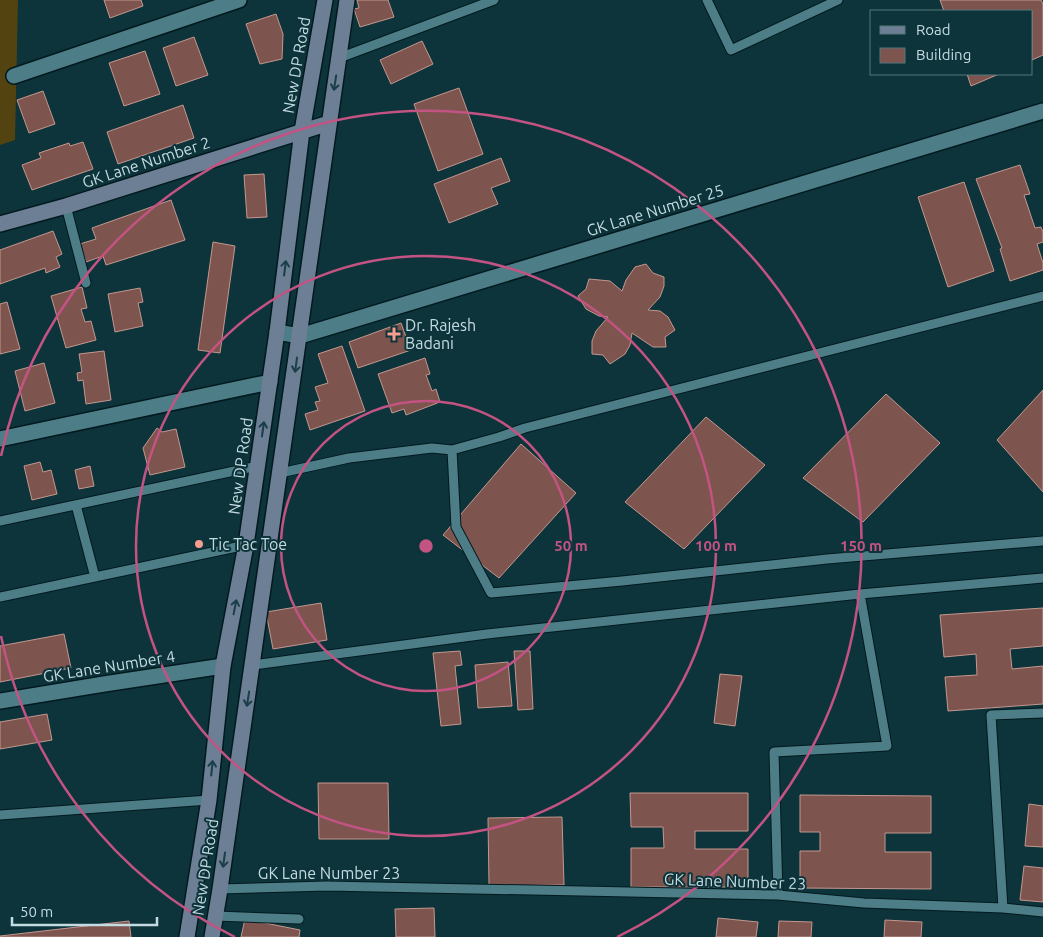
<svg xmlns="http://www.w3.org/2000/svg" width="1043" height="937" font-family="Ubuntu,sans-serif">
  <rect width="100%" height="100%" fill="#0d343b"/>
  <path fill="#534310" d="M0 0H18L15 140 0 145Z"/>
  <path fill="#7d554e" stroke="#c4978f" d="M104 0H141L143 6 110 18Z
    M357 0H388L394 17 360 27 354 9 359 8Z
    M940 0H1041L1043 4V55L1032 60V11H944Z
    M276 14 283 34 282 59 260 64 246 24Z
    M194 37 208 75 176 86 163 48Z
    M422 41 433 64 391 84 380 60Z
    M145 51 160 94 124 106 109 63Z
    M967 74H999L971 86Z
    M459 88 483 154 438 171 414 104Z
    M43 91 55 124 29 133 17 100Z
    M183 105 194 138 118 164 107 132Z
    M83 142 93 169 32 190 22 165 41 158 39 153 69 143 70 146Z
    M501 158 510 181 491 188 498 204 449 223 434 184Z
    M1020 165 1030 194 1024 195 1035 228 1041 227 1043 232V242L1037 244 1043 263V270L1010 281 1000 249 1002 248 976 179Z
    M264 174 267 217 247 218 244 175Z
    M964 182 994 271 948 287 918 197Z
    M171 200 185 240 106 265 103 256 86 262 80 244 96 239 92 228Z
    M53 231 62 254 56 257 60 267 46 273 45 268 0 284V250Z
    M213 242 235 246 220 353 198 350Z
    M646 264 653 273 664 277V286L660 297 648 310 660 311 668 317 675 330 665 337 666 347H653L632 333 630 345 625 354 610 364 603 355 592 354V341L596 331 608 317 599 316 586 309 578 296 586 289 589 279 610 281 622 291 626 280 635 267Z
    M82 287 87 308 81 309 85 322 91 321 96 340 66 348 51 296Z
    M140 288 143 302 138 303 143 326 115 332 108 294Z
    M7 302 20 349 0 354V304Z
    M401 323 411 350 358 368 349 342Z
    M342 346 365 411 310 430 305 414 318 410 315 402 320 401 315 387 328 383 318 354Z
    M104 351 111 400 86 404 83 380 78 381 77 373 82 372 79 354Z
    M425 358 430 374 426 375 432 391 436 389 440 402 406 415 404 409 392 413 378 374Z
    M44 363 55 403 25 411 15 371Z
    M1043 390V492L997 440Z
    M886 394 940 443 863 522 803 478Z
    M706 417 765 465 684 549 625 502Z
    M157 428 162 432 176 429 185 467 150 475 143 448Z
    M521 444 576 493 499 578 443 535Z
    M40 462 43 472 51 470 57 494 32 500 24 466Z
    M90 466 94 486 79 489 75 470Z
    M321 603 327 640 273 649 266 612Z
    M1043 608V646L1010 649 1012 669 1043 666V704L948 711 945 677 977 675 976 654 944 657 940 615Z
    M64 634 71 668 0 682V646Z
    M460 651 462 665 455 666 461 724 441 726 433 653Z
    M514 651H530L533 709 518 710Z
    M508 662 512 706 478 708 475 665Z
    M720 674 742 676 735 726 714 723Z
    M47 714 52 740 0 749V722Z
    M318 783H388L389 839H319Z
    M630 793H748V831H695V849H748V887H631V848H664L663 827H631Z
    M800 795 931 796V833H885V852H931V889L800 888V851H820V832H800Z
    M1029 804 1043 806V847L1025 846Z
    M562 817 564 885 489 886 488 818Z
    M1024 866 1043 868V902L1020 900Z
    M434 908 435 937H396L395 909Z
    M718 918 758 922 756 937H716Z
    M245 919 300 930 299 937H241Z
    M885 920 922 922 921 937H884Z
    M129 921 131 937H0V936Z
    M779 921 812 922 811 937H778Z"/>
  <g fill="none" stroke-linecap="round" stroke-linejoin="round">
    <defs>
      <path id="lane" d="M707 0 731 50 838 0
        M339 58 494 0
        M66 206 86 283
        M452 450 456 527 491 593 622 581 827 559 1043 541
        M280 473 349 458 432 448 452 450 499 437 525 428 1043 296
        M76 505 95 577
        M0 521 258 466
        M0 597 246 545
        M253 665 487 634 860 594 1043 578
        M0 815 209 800
        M220 889 327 886 778 895 864 903 1003 908 1043 912
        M778 895 774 752 887 746 860 594
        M1003 908 991 715 1043 713
        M215 916 299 919"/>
      <path id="street" d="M14 76 239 0
        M277 332 300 336 1043 111
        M0 439 270 382
        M0 701 104 684 223 666"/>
      <path id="secondary" d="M0 224 66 206 329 123
        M187 937 209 800 223 666 246 545 277 332 302 131 325 0
        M212 937 220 889 347 0"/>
    </defs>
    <use href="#lane" stroke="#021a1f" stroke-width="11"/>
    <use href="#street" stroke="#021a1f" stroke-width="18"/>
    <use href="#secondary" stroke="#021a1f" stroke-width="18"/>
    <use href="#lane" stroke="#4d7e87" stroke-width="9"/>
    <use href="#street" stroke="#4d7e87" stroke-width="15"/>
    <use href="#secondary" stroke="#6c7f94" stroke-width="15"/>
  </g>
  <defs><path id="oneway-shaft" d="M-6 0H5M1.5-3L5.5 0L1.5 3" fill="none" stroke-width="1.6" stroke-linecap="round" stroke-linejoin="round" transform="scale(1.25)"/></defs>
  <g stroke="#1b3f48">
    <use href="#oneway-shaft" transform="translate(335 83) rotate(99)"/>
    <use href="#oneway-shaft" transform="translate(285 268) rotate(-83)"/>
    <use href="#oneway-shaft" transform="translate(296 365) rotate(98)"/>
    <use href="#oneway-shaft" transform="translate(263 429) rotate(-82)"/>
    <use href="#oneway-shaft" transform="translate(235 607) rotate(-79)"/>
    <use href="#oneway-shaft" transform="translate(248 699) rotate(99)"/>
    <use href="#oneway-shaft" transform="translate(212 768) rotate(-84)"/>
    <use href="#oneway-shaft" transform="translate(224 860) rotate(98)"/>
  </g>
  <g fill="none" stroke="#c35383" stroke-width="2.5">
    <circle cx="426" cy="546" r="145"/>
    <circle cx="426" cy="546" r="290"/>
    <path d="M235 937A435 435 0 0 1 1 636M1 456A435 435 0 1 1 617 937"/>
  </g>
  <g fill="#f59d8e" stroke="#0d343b" stroke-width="2">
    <path d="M391.5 326.5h5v5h5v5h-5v5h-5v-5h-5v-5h5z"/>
    <circle cx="199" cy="544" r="5"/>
  </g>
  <g text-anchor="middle" stroke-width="4" stroke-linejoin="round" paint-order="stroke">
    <g font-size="16" fill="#c4dce1" stroke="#0d343b">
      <text transform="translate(296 65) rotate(-80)" y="6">New DP Road</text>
      <text transform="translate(146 162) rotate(-18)" y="6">GK Lane Number 2</text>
      <text transform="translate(655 210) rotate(-17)" y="6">GK Lane Number 25</text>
      <text transform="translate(240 466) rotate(-82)" y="6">New DP Road</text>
      <text transform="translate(109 666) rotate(-9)" y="6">GK Lane Number 4</text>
      <text transform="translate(205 867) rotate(-81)" y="6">New DP Road</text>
      <text x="329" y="879">GK Lane Number 23</text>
      <text transform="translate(735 881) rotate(2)" y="6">GK Lane Number 23</text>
    </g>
    <g font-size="16" fill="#c4dce1" stroke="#0d343b" text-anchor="start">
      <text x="405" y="331">Dr. Rajesh<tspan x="405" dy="18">Badani</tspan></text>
      <text x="209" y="550">Tic Tac Toe</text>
    </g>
  </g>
  <circle cx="426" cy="546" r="8" fill="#c35383" stroke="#0d343b" stroke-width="2.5"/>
  <g font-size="15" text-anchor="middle" font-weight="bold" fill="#c35383" stroke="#0d343b" stroke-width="4" stroke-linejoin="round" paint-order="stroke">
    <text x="571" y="551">50 m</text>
    <text x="716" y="551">100 m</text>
    <text x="861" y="551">150 m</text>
  </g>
  <rect x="870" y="10" width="162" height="65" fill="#0d343b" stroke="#56777d"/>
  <rect x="880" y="26" width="25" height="8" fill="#6c7f94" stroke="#56777d"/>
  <text x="916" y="35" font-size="15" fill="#c4dce1">Road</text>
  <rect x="880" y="48" width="25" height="15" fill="#7d554e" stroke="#56777d"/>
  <text x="916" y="60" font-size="15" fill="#c4dce1">Building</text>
  <path d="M12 917v8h145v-8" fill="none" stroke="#c4dce1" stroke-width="2.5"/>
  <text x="20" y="917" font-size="15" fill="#c4dce1" stroke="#0d343b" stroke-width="4" paint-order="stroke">50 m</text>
</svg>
